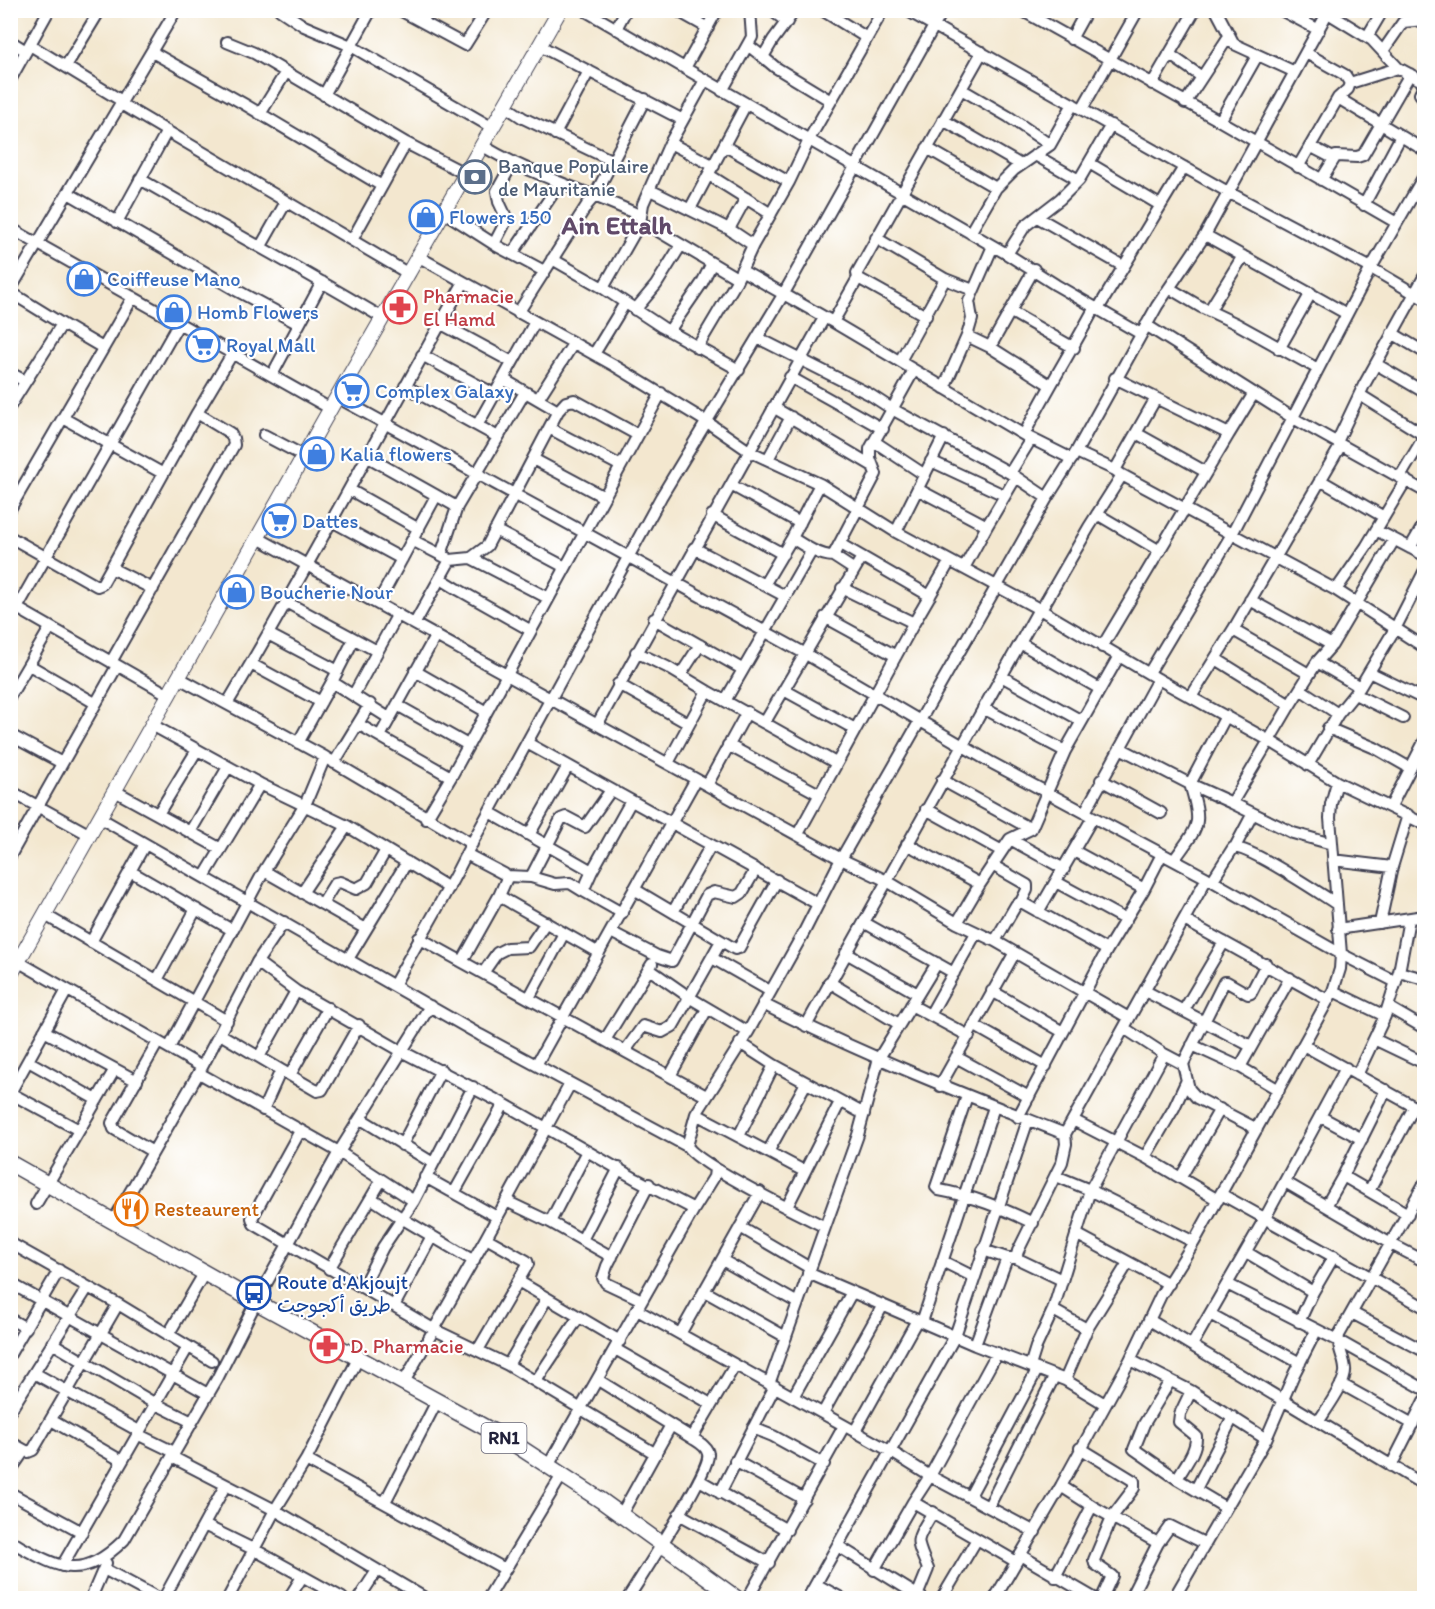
<svg xmlns="http://www.w3.org/2000/svg" width="1435" height="1609" font-family="Itim,'Playpen Sans Arabic',sans-serif">
  <rect width="100%" height="100%" fill="#fff"/>
  <filter id="ink" filterUnits="userSpaceOnUse"><feTurbulence type="fractalNoise" baseFrequency=".0167" numOctaves="2"/><feDisplacementMap in="SourceGraphic" scale="12" xChannelSelector="R" yChannelSelector="G"/><feConvolveMatrix kernelMatrix="1 2 1 2 8 2 1 2 1" color-interpolation-filters="sRGB"/></filter>
  <filter id="wash" filterUnits="userSpaceOnUse"><feTurbulence type="fractalNoise" baseFrequency=".008" numOctaves="4" result="noise"/><feDisplacementMap in="SourceGraphic" scale="24" xChannelSelector="R" yChannelSelector="G"/><feGaussianBlur stdDeviation="1.35" result="paint"/><feColorMatrix in="noise" values="0 0 0 0 0 0 0 0 0 0 0 0 0 0 0 0 0 1.4 0 .05"/><feComposite in="paint" operator="in"/></filter>
  <g filter="url(#wash)">
    <rect width="100%" height="100%" fill="#f3e7cf"/>
  </g>
  <g filter="url(#ink)">
    <g fill="none" stroke-linecap="round" stroke-linejoin="round">
      <defs>
        <path id="minor" d="M280 10 304 26 351 46 493 128
          M400 10 465 45 487 10
          M584 10 1007 254 1056 285 1141 334
          M676 10 708 28
          M771 10 787 22
          M822 10 867 38
          M906 10 1228 192 1371 268 1424 299
          M1021 10 1220 121 1397 223
          M1216 10 1234 44 1295 72
          M1281 10 1319 30
          M1328 13 1372 40 1398 68 1424 82
          M422 22 429 10
          M616 29 626 10
          M1367 37 1383 10
          M1071 39 1087 10
          M10 41 26 51
          M227 42 254 53 406 143 466 174
          M30 45 122 101
          M540 46 683 120
          M749 46 763 57 773 40 795 10
          M1383 51 1403 22 1424 20
          M152 52 244 104 382 186
          M1169 54 1202 77
          M763 57 775 67 831 101
          M66 66 100 10
          M685 68 717 10
          M10 80 49 10
          M1350 83 1398 68
          M1152 84 1195 10
          M1424 86 1420 94 1424 99
          M961 89 1009 117 1050 145
          M722 91 752 37 750 10
          M324 95 371 10
          M1338 98 1424 150
          M1185 103 1229 36
          M121 104 409 274
          M505 106 523 118 613 161
          M1082 109 1138 10
          M260 114 286 72
          M943 120 1021 165
          M1220 121 1257 56
          M555 134 589 71
          M670 143 714 166
          M483 146C532 176 589 191 641 216
          M725 146 789 182
          M1310 146 1333 158
          M927 148 996 188
          M1035 155 1079 180
          M1089 163 1160 205
          M1298 167 1338 98 1348 89 1350 83 1345 75 1306 53
          M709 175 771 214
          M140 179C221 226 303 270 383 318
          M1321 180 1336 156 1357 157 1363 155 1410 74
          M650 190 729 229 753 245
          M68 193 234 289 299 324
          M1364 205 1401 136
          M690 209 746 104
          M444 212 497 246 544 271
          M1037 217 1123 266
          M117 222 167 131
          M640 223 653 228 737 278
          M10 228 331 409
          M729 229 746 198
          M970 233 996 188 1014 170 1050 145 1073 104
          M1205 235 1347 314
          M876 238 945 279 973 290
          M352 240 406 143
          M494 244 507 219 499 202 497 191 513 162
          M261 246 286 202
          M993 246 969 301 972 319 967 336 990 347 1050 385
          M512 254 560 183
          M1007 254 1025 226 1060 199 1079 180 1111 125
          M419 257 615 366 707 422 749 451 820 484 896 532 1041 610 1158 679 1270 741 1337 782 1424 824
          M552 259 603 288 662 327 739 370
          M741 270 833 322 1024 435 1072 459
          M603 288 640 223 643 204 669 145 705 80
          M1169 288 1201 307 1237 324 1318 369
          M10 290 176 10
          M10 292 62 324
          M1098 309 1184 167
          M635 310 656 285 681 245
          M1209 311 1243 256
          M1011 312 1074 348
          M518 313 587 205 594 197 645 99
          M926 316 858 278 857 273 982 52
          M833 322 858 278
          M440 323 512 362
          M1146 325 1293 418 1424 491
          M669 331 702 283 712 263
          M1392 333 1424 352
          M758 338 869 394 892 409 1010 473 1047 498
          M990 347 1034 269
          M697 348 735 284 753 245 789 182 811 136 883 10
          M1279 349 1311 293
          M594 354 625 303
          M422 355 494 394
          M900 361 945 279
          M1376 364 1424 392
          M10 373 25 381
          M272 375 322 282
          M790 377 883 429
          M503 379 558 411
          M405 386 498 437
          M944 388 967 336
          M1360 395 1424 435
          M337 397 804 653 992 763 1207 878 1341 954 1396 982
          M538 399 573 344
          M10 406 62 324 103 348
          M773 407 873 466
          M63 418 162 473
          M478 424 535 322
          M549 428 621 466
          M1136 433 1206 472
          M1229 434 1254 393
          M264 435 304 456
          M1024 435C1046 391 1072 350 1095 307
          M875 442 925 475
          M1337 442 1364 385 1424 277
          M1076 452 1115 470 1122 475 1336 590 1424 647
          M368 457 457 507 525 392
          M533 459 604 497
          M768 459 791 417
          M931 461 1004 495
          M1115 470 1156 398
          M1010 473 1031 439
          M1400 477 1424 437
          M1320 480 1384 517
          M731 485 800 523
          M350 490 419 529
          M919 490 987 526 964 568
          M10 509 133 297
          M1097 514 1160 551
          M712 515 783 554
          M332 521 402 559
          M987 526 1016 477
          M495 530 565 567
          M1376 530 1424 555
          M896 532 944 436
          M10 537 97 586 102 584 111 568
          M258 538 841 859 887 881 957 923 995 941 1129 1018
          M792 538C805 546 817 555 833 556
          M412 540 447 558
          M840 544 930 596
          M694 548 785 596
          M1410 548 1424 524
          M441 555 457 507
          M471 558 548 598
          M853 569 833 556 876 474 870 458V449L914 370
          M441 579 459 590 530 630
          M764 585 792 538 820 484
          M842 588 914 623
          M153 589 111 568 197 413
          M1336 590 1366 547 1406 480
          M1250 600 1332 645
          M286 602 377 651
          M378 603 436 496
          M10 604 169 695
          M17 608 179 323
          M1041 610 1089 527 1122 475
          M825 617 896 656
          M654 619 742 669
          M415 623 450 560 471 558 487 546 558 411 566 402 574 400 638 435
          M1233 630 1309 674
          M268 634 338 671
          M1020 643 1100 689
          M1102 647 1229 434 1115 378
          M636 652 667 667 707 691 836 763
          M1216 659 1290 705
          M111 662 234 445 233 438 230 433 197 413 232 354
          M1317 662 1360 687
          M251 664 321 702
          M29 665 95 703
          M415 671 485 711
          M1369 672 1424 699
          M1149 673 1232 534 1371 268 1424 176
          M681 674 700 645
          M1001 676 1082 721
          M179 678 325 757 472 844
          M332 682 389 718
          M618 684 689 724
          M1300 689 1338 714
          M784 690 855 729
          M354 694 398 614
          M1355 694 1403 718
          M10 696 50 628
          M1191 697 1233 630 1341 445
          M725 701 812 550
          M227 704C310 566 384 422 464 282
          M397 705 468 745
          M983 708 1065 751
          M765 722 862 557
          M358 724 451 777
          M152 725 260 784 347 826 449 888
          M597 725 824 318
          M1328 728 1375 748 1410 768
          M10 735 62 763
          M380 736 436 635
          M298 743 332 682 354 639
          M527 743 818 904
          M728 745 819 794
          M1120 748 1190 784 1226 716
          M334 763 370 704
          M668 763 707 691
          M1308 765 1338 714 1360 687 1396 627 1424 572
          M942 780 1031 829
          M1101 780 1161 813
          M707 785 747 712
          M10 791 90 835
          M115 791 221 849
          M1232 803 1293 833 1332 844
          M1391 806 1424 742
          M926 809 1002 851
          M489 812 592 871
          M1085 812 1158 679
          M158 814 197 750
          M100 818 480 1035 687 1146C698 1165 800 1214 825 1227
          M426 819 451 777 661 393
          M190 832 228 767
          M798 834 914 623 950 561
          M529 835 568 766
          M1010 839 1064 869
          M907 844 980 884
          M1235 847 1252 815
          M1074 851 1144 889
          M10 856 117 666
          M1174 860C1199 825 1203 826 1190 784L1232 803 1290 705 1317 662 1332 645 1394 540
          M1333 860 1392 867
          M992 865 1027 885V890L1021 902
          M130 871 232 930
          M264 871 366 929
          M506 876 531 877 555 884 570 883 583 891
          M204 877 260 784
          M531 877 561 819 566 817 585 827 611 790
          M1212 881 1233 848C1248 845 1319 893 1335 903
          M1056 882 1126 920
          M634 889 735 949 739 948 777 880
          M302 893 347 826
          M499 896 599 953
          M322 904 335 883 340 882 356 889 367 883 386 850
          M673 912 711 845
          M1038 912 1093 817
          M622 913 583 891 592 871 631 801
          M45 915 227 1021
          M1184 920 1328 1000
          M865 923 954 973
          M957 923 980 884 1010 839 1031 829 1065 751 1119 656
          M1380 923 1392 867 1408 815
          M1338 929 1424 916
          M611 932 657 956 672 961 707 895 714 892 736 897 742 893 756 869
          M419 938 706 1096
          M995 941 1016 905 1021 902 1107 950
          M91 942 145 844
          M846 953 918 994
          M712 958 770 991
          M348 959 407 862
          M19 962 202 1067
          M257 962 296 991 403 1052 504 1104 636 1179 694 1209
          M462 962 499 896 507 878 504 874 466 854
          M649 969 692 999 748 1032
          M1399 972 1424 979
          M483 973 497 953 507 948 529 947 546 922
          M157 980 196 909
          M829 982 899 1024
          M394 985C418 941 444 899 466 854L661 497 783 295 943 10
          M67 990 10 1093 79 1130
          M992 991 1063 1032
          M1145 991 1251 1046
          M1333 991 1385 1016
          M529 998 564 933
          M763 1004C861 1054 963 1094 1065 1134
          M911 1005 969 1036
          M1388 1007 1424 1028
          M1184 1010 1224 942
          M930 1015 976 933
          M806 1026 1039 609
          M975 1026 1046 1066
          M1124 1028 1164 1054 1183 1064
          M44 1031 137 1081
          M220 1034 281 1070 263 1110
          M605 1040 652 964
          M1376 1040 1424 1063
          M740 1043 774 1065 864 1114
          M1192 1045 1240 1067
          M1303 1045 1424 1112
          M169 1048 264 871 305 805 325 757
          M625 1051 643 1026 662 1032 673 1026 721 941
          M259 1057 296 991
          M956 1057 1029 1097
          M28 1061 97 1100
          M536 1065 696 779
          M281 1070 317 1091 322 1090 359 1025
          M199 1073 339 1152 414 1201
          M290 1075 328 1008
          M1357 1075 1385 1016 1399 972 1409 919
          M670 1076 707 1009
          M940 1086 1014 954
          M1279 1090 1240 1067 1290 978
          M967 1096 936 1187 939 1190C973 1196 1002 1208 1033 1223
          M696 1114 804 1171
          M1018 1117 1107 950 1144 889 1162 854
          M1321 1117 1362 1139
          M361 1119 433 1163
          M1073 1120 1145 1157 1218 1200
          M1257 1129 1197 1098 1189 1089 1183 1064 1224 982H1227L1248 994 1251 993 1266 964
          M300 1131 252 1218 254 1224 435 1330 508 1365 656 1454
          M739 1136 774 1065
          M402 1145 441 1070
          M687 1146 696 1114 748 1032 804 932 841 859 1047 498 1076 452 1157 306 1205 235 1329 10
          M153 1152 114 1129 112 1123 158 1042
          M768 1152 806 1083
          M1145 1157 1174 1108 1187 1080
          M1056 1176 1090 1190 1194 1242
          M1343 1176 1408 1214
          M425 1177 497 1217
          M1181 1177 1220 1109
          M1285 1182 1391 1244 1424 1261
          M1369 1191 1414 1107
          M454 1193 504 1104
          M1221 1194 1424 1307
          M371 1198 403 1219 474 1261
          M506 1201 550 1222 612 1257
          M36 1204 115 1069
          M1326 1206 1343 1176 1386 1090
          M787 1207 840 1102
          M114 1220 202 1067 257 962 284 922
          M550 1222 587 1151
          M740 1227 810 1268
          M1076 1234 1169 1284
          M582 1240 619 1168
          M10 1243 118 1304 212 1361
          M983 1250 1007 1258
          M1246 1252 1313 1292
          M1016 1258 1018 1251 1062 1162 1066 1144 1065 1134 1207 878
          M722 1260 798 1303
          M942 1261 974 1277
          M329 1269 381 1181
          M808 1273 975 1345 1065 1380 1105 1404
          M518 1281 620 1341
          M10 1283 208 1394
          M1227 1284 1339 1341 1424 1389
          M363 1286 383 1247 414 1201 473 1087
          M704 1291 786 1337
          M642 1300 606 1283 603 1278 607 1266 649 1184
          M395 1304 432 1236
          M637 1310 890 1451 930 1476 1035 1532
          M1053 1310 1087 1329
          M1352 1313 1424 1351
          M1210 1314 1300 1363
          M10 1319 26 1328
          M1151 1321 1424 1485
          M922 1322 994 1107
          M1299 1322 1313 1292 1334 1256
          M680 1334 760 1192
          M168 1335 205 1272
          M52 1343 154 1403 192 1422
          M975 1345 1007 1258H1016L1062 1280
          M1192 1345 1265 1218 1346 1068
          M615 1349 711 1404
          M478 1350 528 1264 527 1261 486 1238
          M10 1354 59 1270
          M1130 1360 1191 1391 1266 1439
          M508 1365 547 1298
          M1030 1366 1036 1347 1053 1310 1090 1190 1164 1054
          M34 1373 139 1431
          M598 1380 692 1438C698 1442 707 1446 708 1454 712 1468 640 1579 628 1598
          M1065 1380 1087 1329 1128 1263
          M536 1381 578 1318
          M1170 1381 1144 1424 1134 1449 1177 1479 1226 1508
          M404 1382 486 1238 570 1084
          M769 1384 858 1135 879 1058 937 963
          M1341 1384 1413 1424
          M793 1397 852 1292
          M10 1411 88 1287
          M823 1413 883 1305
          M51 1420 122 1461
          M1319 1421C1326 1409 1347 1382 1345 1369 1344 1356 1337 1349 1339 1335L1424 1184
          M753 1428 773 1436 824 1464
          M855 1431 917 1320
          M137 1434 174 1452
          M692 1438 735 1365
          M10 1442 28 1452 33 1450 118 1304
          M1080 1448 1134 1481V1488L1112 1517 1094 1560 1095 1564 1112 1576 1102 1598
          M172 1457 275 1510 425 1598
          M306 1460 505 1569
          M735 1461 804 1499
          M548 1466 694 1209 714 1177 715 1169
          M1391 1466 1424 1401
          M10 1471 24 1451
          M1177 1479C1184 1466 1197 1451 1196 1436L1179 1422 1180 1414 1191 1391
          M699 1480 787 1530
          M1061 1486 1092 1506 1158 1543
          M1196 1489 1233 1417
          M10 1493 82 1532
          M720 1493 775 1386
          M970 1496 1037 1370
          M385 1502 437 1401
          M913 1502 1015 1561
          M989 1506 1054 1377
          M679 1514 769 1563
          M621 1515 671 1425
          M204 1525 255 1550 342 1598
          M10 1541C58 1567 79 1584 124 1540L217 1379 256 1302 339 1152 430 1006
          M838 1546 922 1598
          M1020 1555 1094 1598
          M62 1566 188 1347
          M104 1569 158 1598
          M874 1570 913 1502 930 1476 997 1353
          M1055 1577 1092 1506
          M817 1585 841 1598
          M917 1596 928 1569C915 1537 914 1544 933 1512
          M91 1598 106 1563
          M164 1598 225 1486
          M228 1598 275 1510 306 1460 359 1357
          M289 1598 302 1577
          M359 1598 376 1572
          M488 1598 562 1475
          M748 1598 844 1426
          M808 1598 955 1336 1028 1120
          M942 1598 977 1539
          M995 1598 1061 1486 1130 1360 1161 1295 1194 1242 1333 991 1340 969 1341 954 1330 818 1331 804 1337 782
          M1130 1598 1158 1543 1170 1526 1204 1543
          M1174 1598 1266 1439 1294 1374 1316 1331"/>
        <path id="major" d="M10 976 337 397 560 10"/>
        <path id="highway" d="M10 1163 256 1302 510 1441 602 1501 736 1598"/>
      </defs>
      <use href="#minor" stroke="#414051" stroke-width="14"/>
      <use href="#major" stroke="#414051" stroke-width="16"/>
      <use href="#highway" stroke="#414051" stroke-width="18"/>
      <use href="#minor" stroke="#fff" stroke-width="10"/>
      <use href="#major" stroke="#fff" stroke-width="14"/>
      <use href="#highway" stroke="#fff" stroke-width="15"/>
    </g>
  </g>
  <defs>
    <symbol id="bank-ring" viewBox="-11 -11 22 22"><circle r="9.5" fill="#fff" stroke="#5c6f8a" stroke-width="1.5"/><path d="M-6-4H6V4H-6ZM0-2.3a2.3 2.3 0 1 0 0 4.6a2.3 2.3 0 1 0 0-4.6Z" fill="#5c6f8a"/></symbol>
    <symbol id="shop-ring" viewBox="-11 -11 22 22"><circle r="9.5" fill="#fff" stroke="#3f7fe0" stroke-width="1.5"/><path d="M-5-2.5h2.3a2.7 3.5 0 0 1 5.4 0H5L5.5 6h-11ZM-1.5-2.5h3a1.5 2.3 0 0 0-3 0Z" fill="#3f7fe0"/></symbol>
    <symbol id="pharmacy-ring" viewBox="-11 -11 22 22"><circle r="9.5" fill="#fff" stroke="#e0444e" stroke-width="1.5"/><path d="M-2-6h4v4h4v4h-4v4h-4v-4h-4v-4h4Z" fill="#e0444e"/></symbol>
    <symbol id="supermarket-ring" viewBox="-11 -11 22 22"><circle r="9.5" fill="#fff" stroke="#3f7fe0" stroke-width="1.5"/><path d="M-6-5.5h2.5l.6 2H6L4.5 2H-2.5L-4.4-4H-6ZM-1.5 3.2a1.3 1.3 0 1 0 .1 0ZM3 3.2a1.3 1.3 0 1 0 .1 0Z" fill="#3f7fe0"/></symbol>
    <symbol id="restaurant-ring" viewBox="-11 -11 22 22"><circle r="9.5" fill="#fff" stroke="#e8710a" stroke-width="1.5"/><path d="M-5-6h1v4h1v-4h1v4h1v-4h1v5L-1.5 .5V6h-2V.5L-5-1ZM5-6V6H3V1.5H1.5Q1.5-4 5-6Z" fill="#e8710a"/></symbol>
    <symbol id="bus-ring" viewBox="-11 -11 22 22"><circle r="9.5" fill="#fff" stroke="#1a4fb4" stroke-width="1.5"/><path d="M-5-6H5V4H4V6H2V4H-2V6H-4V4H-5ZM-3.5-4V0h7V-4ZM-3.5 1.2v1.5H-2V1.2ZM2 1.2v1.5H3.5V1.2Z" fill="#1a4fb4"/></symbol>
  </defs>
  <g fill-rule="evenodd">
    <use href="#bank-ring" x="456" y="158" width="38" height="38"/>
    <use href="#shop-ring" x="407" y="198" width="38" height="38"/>
    <use href="#shop-ring" x="65" y="260" width="38" height="38"/>
    <use href="#pharmacy-ring" x="381" y="288" width="38" height="38"/>
    <use href="#shop-ring" x="155" y="293" width="38" height="38"/>
    <use href="#supermarket-ring" x="184" y="326" width="38" height="38"/>
    <use href="#supermarket-ring" x="333" y="372" width="38" height="38"/>
    <use href="#shop-ring" x="298" y="435" width="38" height="38"/>
    <use href="#supermarket-ring" x="260" y="502" width="38" height="38"/>
    <use href="#shop-ring" x="218" y="573" width="38" height="38"/>
    <use href="#restaurant-ring" x="112" y="1190" width="38" height="38"/>
    <use href="#bus-ring" x="235" y="1274" width="38" height="38"/>
    <use href="#pharmacy-ring" x="308" y="1327" width="38" height="38"/>
  </g>
  <g text-anchor="middle" stroke-width="4.5" stroke-linejoin="round" paint-order="stroke">
    <rect fill="#fff" stroke="#646476" stroke-width="1.5" x="481.5" y="1423" width="45" height="30" rx="4.5"/>
    <g font-size="18" font-weight="bold" fill="#22223b">
      <text x="504" y="1444">RN1</text>
    </g>
    <g font-size="20" fill="#4e5e75" stroke="#fff" text-anchor="start">
      <text x="498" y="173">Banque Populaire<tspan x="498" dy="23">de Mauritanie</tspan></text>
    </g>
    <g font-size="20" fill="#366cbe" stroke="#fff" text-anchor="start">
      <text x="449" y="224">Flowers 150</text>
      <text x="107" y="286">Coiffeuse Mano</text>
      <text x="197" y="319">Homb Flowers</text>
      <text x="226" y="352">Royal Mall</text>
      <text x="375" y="398">Complex Galaxy</text>
      <text x="340" y="461">Kalia flowers</text>
      <text x="302" y="528">Dattes</text>
      <text x="260" y="599">Boucherie Nour</text>
    </g>
    <g font-size="20" fill="#be3a42" stroke="#fff" text-anchor="start">
      <text x="423" y="303">Pharmacie<tspan x="423" dy="23">El Hamd</tspan></text>
      <text x="350" y="1353">D. Pharmacie</text>
    </g>
    <g font-size="20" fill="#c56008" stroke="#fff" text-anchor="start">
      <text x="154" y="1216">Resteaurent</text>
    </g>
    <g font-size="20" fill="#164399" stroke="#fff" text-anchor="start">
      <text x="277" y="1289">Route d'Akjoujt<tspan x="277" dy="23">طريق أكجوجت</tspan></text>
    </g>
    <g font-size="26" font-weight="bold" fill="#614a6a" stroke="#fff">
      <text x="617" y="234">Ain Ettalh</text>
    </g>
  </g>
  <rect width="1435" height="1609" fill="none" stroke="#fff" stroke-width="36"/>
</svg>
